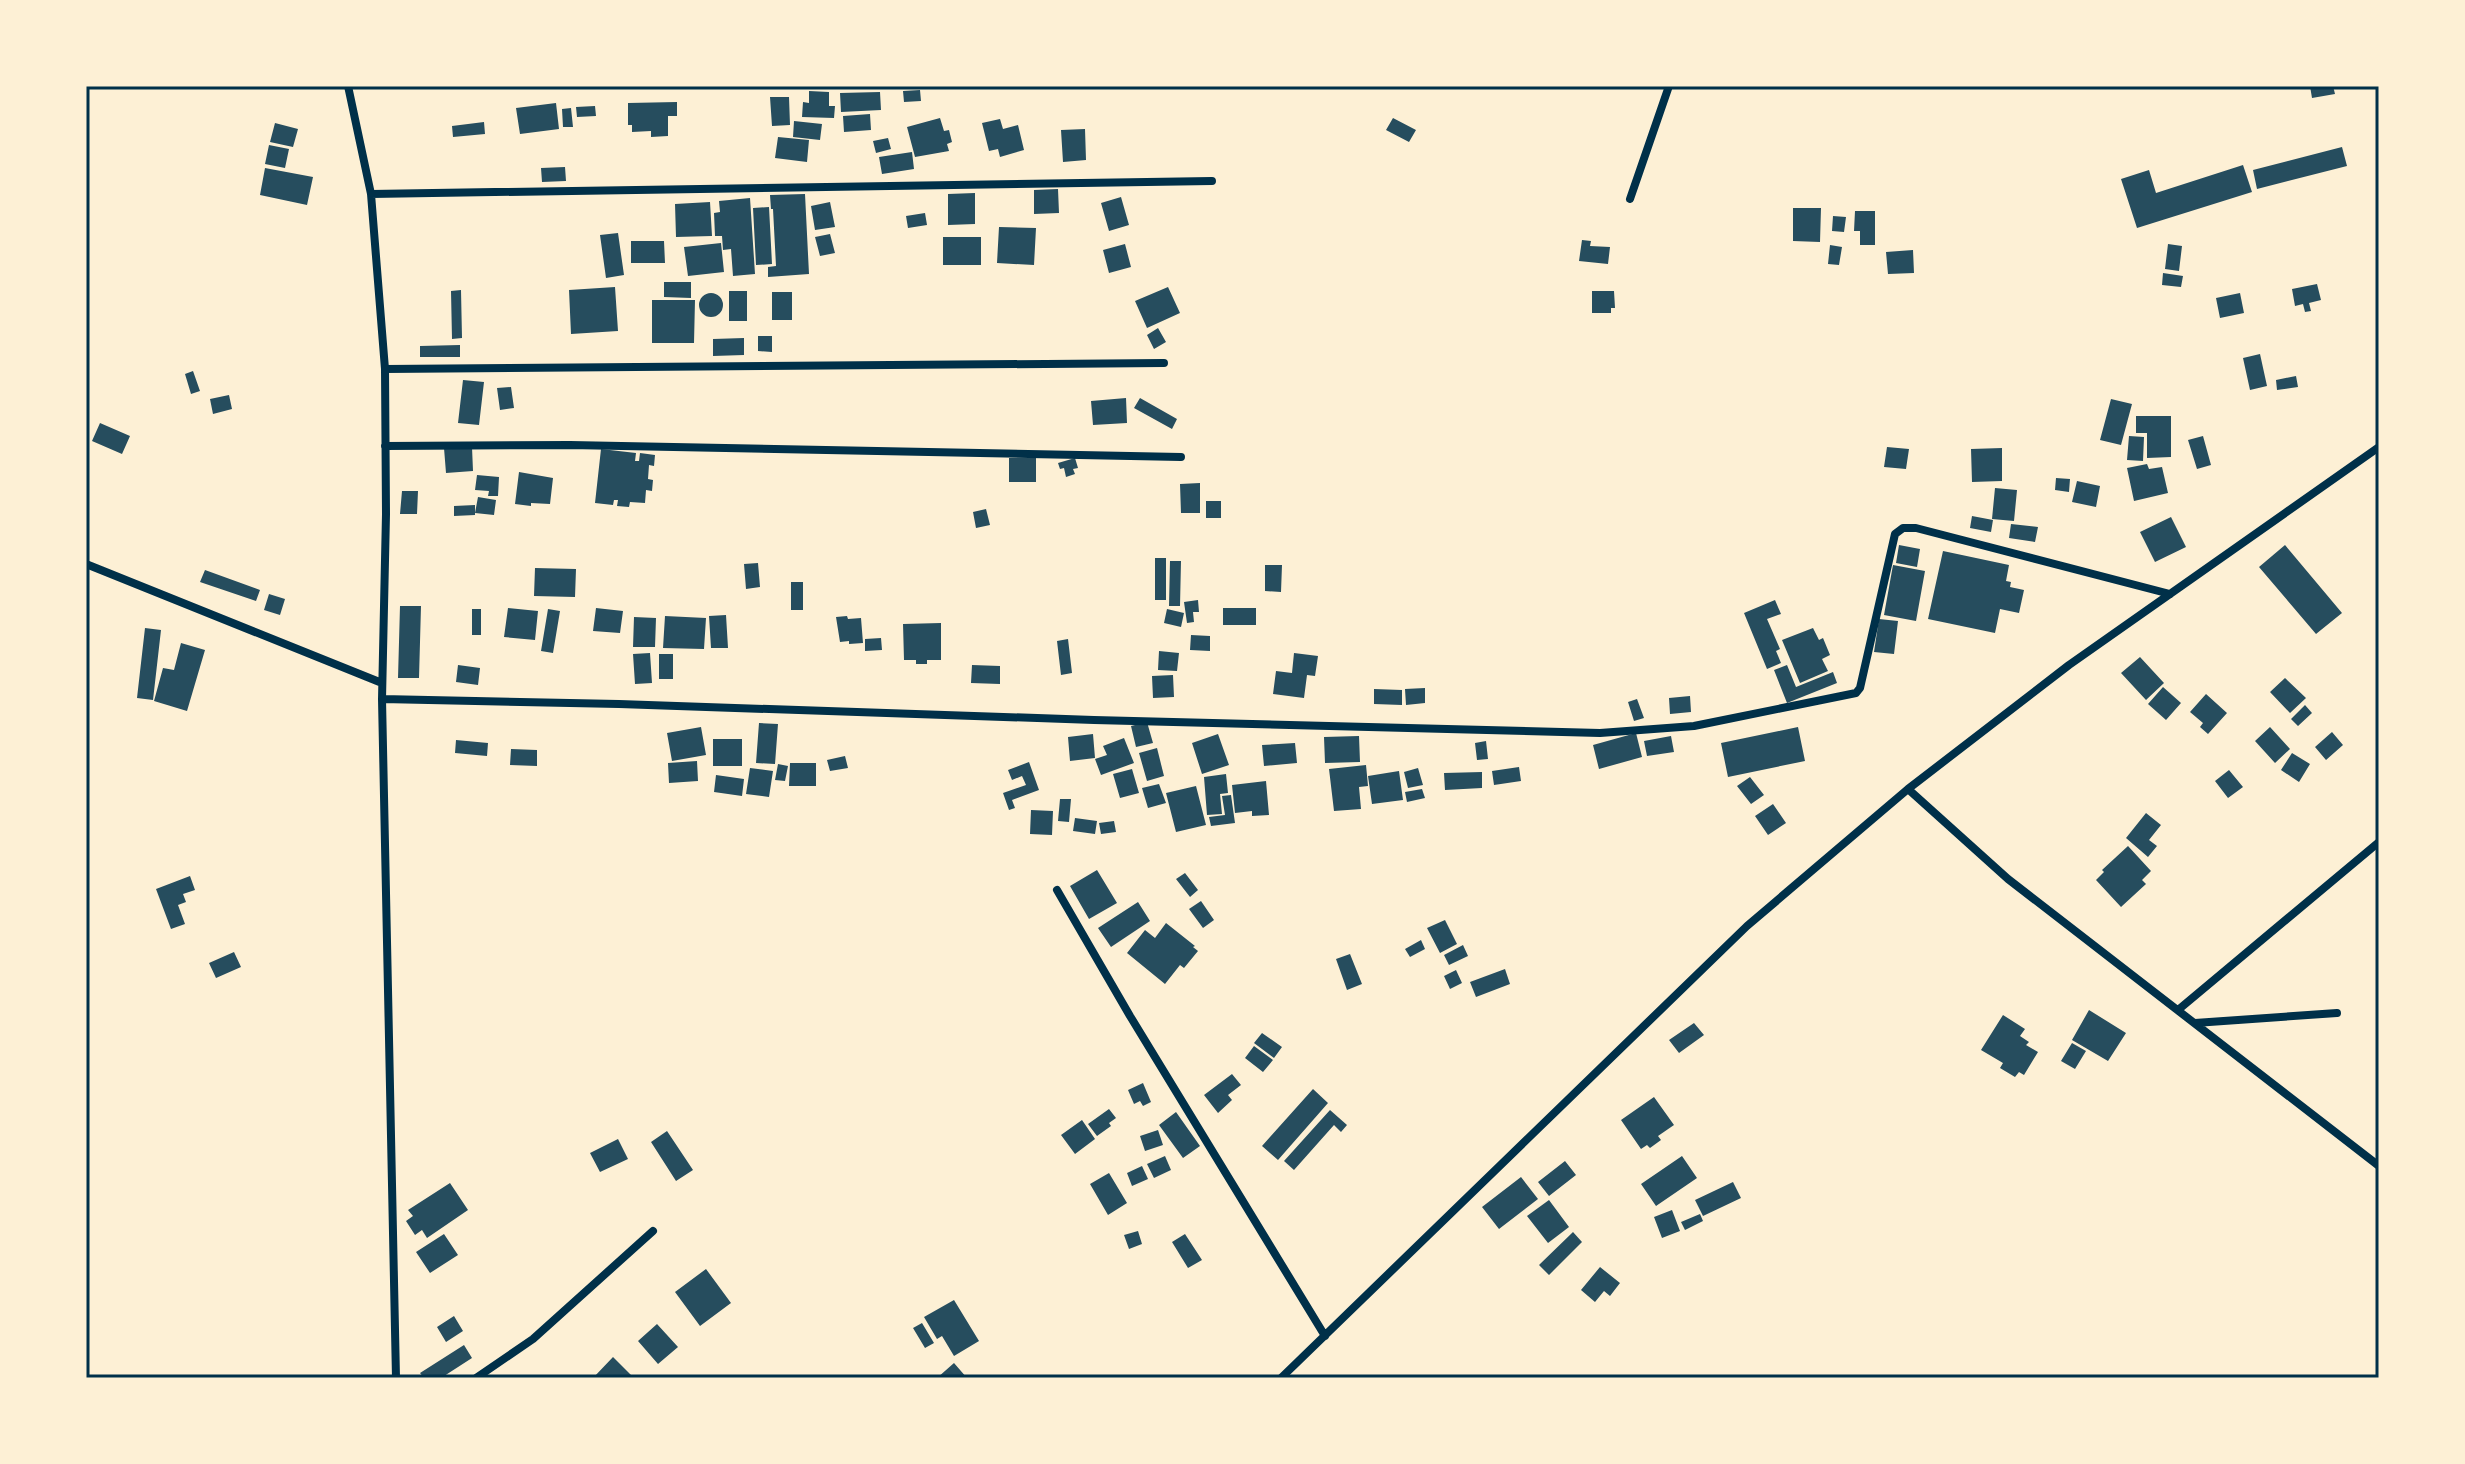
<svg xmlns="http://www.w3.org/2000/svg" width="2465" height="1464" font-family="'IBM Plex Sans',sans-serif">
  <rect width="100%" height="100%" fill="#fdf0d5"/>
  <path fill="#264d5e" d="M2310 86H2333L2335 94 2312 98Z
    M920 90 921 101 904 102 903 91Z
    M809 91 829 92V106H835L834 118 802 117 803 102 809 103Z
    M880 92 881 110 841 112 840 93Z
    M770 97H789L790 125 772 126Z
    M677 102V116H668V136L651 137V131L632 132V125H628V103Z
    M556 103 559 129 520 134 516 108Z
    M595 106 596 116 577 117 576 107Z
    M571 108 573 127H563L562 109Z
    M870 114 871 130 844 132 843 116Z
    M940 118 944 131 949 130 952 142 947 144 949 151 915 157 907 127Z
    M1393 118 1416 130 1409 142 1386 130Z
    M1000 119 1003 129 1018 125 1024 150 1000 157 998 149 989 151 982 123Z
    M794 121 822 124 820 140 793 137Z
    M484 122 485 134 453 137 452 126Z
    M275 123 298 129 293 147 270 142Z
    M1085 129 1086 160 1063 162 1061 130Z
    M778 137 809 140 807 162 775 158Z
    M888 138 891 149 876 153 873 141Z
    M269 145 289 149 285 168 265 164Z
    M2342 147 2347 166 2257 189 2253 170Z
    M912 152 914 169 882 174 879 157Z
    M2243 165 2252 192 2137 228 2121 179 2149 170 2156 193Z
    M565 167 566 181 542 182 541 168Z
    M265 168 313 177 307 205 260 195Z
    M1058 189 1059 213 1034 214V190Z
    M975 193V224L948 225V194Z
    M805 194 809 274 768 277V267L776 266 773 209H771L770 195Z
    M1121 197 1129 225 1109 231 1101 203Z
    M750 198 755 274 733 276 731 249 723 250 722 236H715L714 213 720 212 719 201Z
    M710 202 712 236 676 237 675 204Z
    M830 202 835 227 815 230 811 206Z
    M769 207 772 264 756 265 753 208Z
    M1793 208H1821L1820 242 1793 241Z
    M1855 211H1875V245H1860V231H1854Z
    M925 213 927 225 908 228 906 216Z
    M1833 216 1846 217 1844 232 1832 231Z
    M999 227 1036 228 1034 265 997 263Z
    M618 233 624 275 606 278 600 235Z
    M830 234 835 253 820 256 815 237Z
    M943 237H981V265H943Z
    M1582 240 1591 241 1590 246 1610 247 1608 264 1579 261Z
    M631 241H664L665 263H631Z
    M721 243 724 272 688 276 684 247Z
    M1125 244 1131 267 1109 273 1103 250Z
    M2168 244 2182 246 2179 271 2165 269Z
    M1830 245 1842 247 1839 265 1828 264Z
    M1913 250 1914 273 1888 274 1886 252Z
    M2163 273 2183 276 2181 287 2162 285Z
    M664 282H691V298L664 297Z
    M2317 284 2321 300 2309 303 2311 311 2305 312 2303 304 2295 306 2292 289Z
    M615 287 618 331 571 334 569 290Z
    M1168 287 1180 313 1147 328 1135 301Z
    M461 290 462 338 452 339 451 291Z
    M729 291H747V321H729Z
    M1592 291H1614L1615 308H1611V313H1592Z
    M772 292H792V320H772Z
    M699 305a12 12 0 1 1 24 0a12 12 0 1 1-24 0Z
    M2240 293 2244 313 2220 318 2216 298Z
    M652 300H695L694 343H652Z
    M1158 328 1166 342 1154 349 1147 335Z
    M758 336H772V352L758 351Z
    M744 338V355L713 356V339Z
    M460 345V357H420V346Z
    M2260 354 2267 386 2250 390 2243 358Z
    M193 371 200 391 191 394 185 374Z
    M2296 376 2298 387 2277 390 2276 380Z
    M463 380 484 382 479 425 458 423Z
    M511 387 514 408 500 410 497 388Z
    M229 395 232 409 213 414 210 399Z
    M1126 398 1127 423 1093 425 1091 401Z
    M1140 398 1177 419 1172 429 1134 408Z
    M2111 399 2132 404 2121 445 2100 440Z
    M2136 416H2171V457L2147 458V433H2136Z
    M100 423 130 436 122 454 92 441Z
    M2129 436 2144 437 2143 461 2127 460Z
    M2203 436 2211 465 2197 469 2188 440Z
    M472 447 473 471 446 473 444 448Z
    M1887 447 1909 449 1906 469 1884 467Z
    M2002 448V481L1972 482 1971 449Z
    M601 449 636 453 635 461H639L640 453 655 455 654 466 649 465 648 479 653 480 652 491 646 490 645 503 630 502 629 507 617 506 618 500H614L613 505 595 503Z
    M1009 458H1036V482H1009Z
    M1075 458 1078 468 1073 469 1075 474 1066 477 1064 468 1060 469 1058 463Z
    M2147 464 2149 469 2162 467 2168 493 2134 501 2127 468Z
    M519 472 553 478 550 504 531 503V506L515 504Z
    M477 475 499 477 498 496H488L489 491 475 490Z
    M2056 478 2070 479 2069 492 2055 490Z
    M2077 481 2100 486 2096 507 2072 502Z
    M1200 483V513H1181L1180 484Z
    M1995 488 2017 490 2014 521 1992 519Z
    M402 491H418L417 514H400Z
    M478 497 496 500 494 515 475 513Z
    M1206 501H1221V518H1206Z
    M475 505V515L454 516V506Z
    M986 509 990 525 976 528 973 512Z
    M1972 516 1993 520 1991 532 1970 528Z
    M2171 517 2186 547 2155 562 2140 532Z
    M2011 524 2038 527 2035 542 2009 538Z
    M1899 545 1920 549 1917 567 1896 563Z
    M2285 545 2342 613 2316 634 2259 567Z
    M1943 551 2009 565 2006 581 2011 582 2010 587 2024 590 2019 613 2000 609 1995 633 1928 619Z
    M1155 558H1166V600H1155Z
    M1170 561H1181L1180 606H1169Z
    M758 563 760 587 746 589 744 564Z
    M1265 565H1282L1281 592 1265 591Z
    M1893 565 1925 571 1916 621 1884 615Z
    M535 568 576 569 575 597 534 596Z
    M205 570 260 590 256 601 200 582Z
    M791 582H803V610H791Z
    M269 594 285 599 280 615 264 610Z
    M1198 600 1199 612H1193L1194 622 1187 623 1184 602Z
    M1775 600 1781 614 1767 619 1780 649 1776 651 1781 663 1767 669 1744 613Z
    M400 606H421L419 678H398Z
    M508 608 538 611 535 640 504 637Z
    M596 608 623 611 620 633 593 631Z
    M1223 608H1256V625H1223Z
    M472 609H481V635H472Z
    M548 609 560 611 553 653 541 651Z
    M1167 609 1184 613 1181 627 1164 623Z
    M726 615 728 648H711L709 616Z
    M665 616 706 618 704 649 663 648Z
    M847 616 848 619 861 618 863 643 849 644V641L840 642 836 617Z
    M634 617 656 618 655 647H633Z
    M1879 619 1898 621 1894 654 1874 652Z
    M941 623V660H927V664H916V660H904L903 624Z
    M145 628 161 630 153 700 137 698Z
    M1813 628 1819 640 1823 638 1830 655 1822 659 1828 671 1800 683 1782 640Z
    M1191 635 1210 636V651L1190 650Z
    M881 638 882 650 865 651V639Z
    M1068 639 1072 673 1061 675 1057 641Z
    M181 643 205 650 187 711 154 701 163 668 174 670Z
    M1159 651 1179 653 1177 671 1158 670Z
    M650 653 652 683 635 684 633 654Z
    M1294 653 1318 656 1315 676 1307 675 1304 698 1273 694 1276 671 1292 673Z
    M659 654H673V679H659Z
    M2140 657 2164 683 2146 700 2121 673Z
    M458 665 480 668 478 685 456 682Z
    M972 665 1000 666V684L971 683Z
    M1787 665 1796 687 1833 672 1837 683 1787 703 1774 670Z
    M1173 675 1174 697 1153 698 1152 676Z
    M2285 678 2306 698 2290 713 2270 692Z
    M2163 687 2181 703 2166 720 2148 704Z
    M1425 688V703L1406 705 1405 689Z
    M1374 689 1402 690V705L1374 704Z
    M2206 694 2227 713 2208 734 2200 727 2203 723 2190 712Z
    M1690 696 1691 712 1670 714 1669 698Z
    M1637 699 1644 718 1634 721 1628 702Z
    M2305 705 2312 713 2298 726 2291 719Z
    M1147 722 1153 743 1136 747 1131 726Z
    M759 723 778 724 775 764 756 763Z
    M701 727 706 755 672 761 667 733Z
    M1798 727 1805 761 1728 777 1721 743Z
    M2270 727 2290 749 2275 763 2255 741Z
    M2332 732 2343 745 2326 760 2315 747Z
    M1636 733 1642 757 1599 769 1593 745Z
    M1093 734 1095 758 1070 761 1068 737Z
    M1218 734 1229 765 1202 774 1192 743Z
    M1359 736 1360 762 1325 763 1324 737Z
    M1671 736 1674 752 1647 756 1644 741Z
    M1124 738 1134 763 1101 775 1095 759 1107 755 1103 746Z
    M713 739H742V766H713Z
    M456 740 488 743 487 756 455 753Z
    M1486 741 1488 759 1477 760 1475 743Z
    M1295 743 1297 763 1264 766 1262 745Z
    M1157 748 1164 776 1147 781 1139 753Z
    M511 749 537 750V766L510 765Z
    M2292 753 2310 764 2299 782 2281 770Z
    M845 756 848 768 830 771 827 760Z
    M697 761 698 781 669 783 668 763Z
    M1029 762 1039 790 1012 800 1015 808 1009 810 1003 793 1026 785 1022 776 1012 780 1008 770Z
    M790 763H816V786H789Z
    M778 764 788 766 785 781 775 780Z
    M1366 765 1368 786 1359 787 1361 809 1334 811 1329 769Z
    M1519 767 1521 781 1494 785 1492 771Z
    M750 768 773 771 769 797 746 794Z
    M1418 768 1423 785 1408 788 1404 772Z
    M1132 769 1139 793 1120 798 1113 774Z
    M2229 770 2243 787 2228 798 2215 781Z
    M1399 771 1403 800 1372 804 1368 776Z
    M1482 772V788L1445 790 1444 773Z
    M1226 774 1228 793 1220 794 1222 814 1207 815 1204 777Z
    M716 775 744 779 742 796 714 792Z
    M1750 777 1764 795 1751 804 1737 786Z
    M1266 781 1269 815 1252 816V811L1235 813 1232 785Z
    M1159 784 1166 803 1148 808 1142 788Z
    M1196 786 1206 825 1176 832 1166 793Z
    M1422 789 1425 798 1407 802 1405 792Z
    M1231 795 1235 823 1211 826 1209 817 1225 815 1222 796Z
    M1060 799H1071L1069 822 1058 821Z
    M1773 804 1786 823 1768 835 1755 816Z
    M1031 810 1053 811 1052 835 1030 834Z
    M2146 813 2161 825 2149 840 2157 846 2148 857 2126 838Z
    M1075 818 1097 821 1095 834 1073 831Z
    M1114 821 1116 832 1101 834 1099 823Z
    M2128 846 2151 871 2142 880 2146 884 2121 907 2096 880 2104 872 2102 870Z
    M1097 870 1117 903 1089 919 1070 886Z
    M1185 873 1198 890 1190 897 1176 879Z
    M190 876 195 890 183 894 186 902 178 905 185 924 171 929 156 889Z
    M1201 901 1214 920 1203 928 1189 909Z
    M1138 902 1150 921 1111 947 1098 928Z
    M1445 920 1457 944 1440 953 1427 928Z
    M1166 923 1195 946 1193 947 1198 951 1184 968 1180 965 1165 984 1127 953 1145 930 1155 938Z
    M1421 940 1425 949 1410 957 1405 949Z
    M1463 945 1468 956 1449 965 1444 955Z
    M234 952 241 967 216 978 209 963Z
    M1350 954 1362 984 1347 990 1336 959Z
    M1505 969 1510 984 1476 997 1470 982Z
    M1456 970 1462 983 1450 989 1444 976Z
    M2089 1010 2126 1033 2108 1061 2072 1040Z
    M2003 1015 2025 1029 2020 1036 2029 1042 2026 1045 2038 1052 2024 1075 2019 1072 2015 1077 2000 1068 2003 1063 1981 1050Z
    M1694 1023 1704 1035 1679 1053 1669 1040Z
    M1262 1033 1282 1047 1274 1058 1254 1043Z
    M2072 1043 2086 1051 2075 1069 2061 1061Z
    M1254 1046 1273 1060 1263 1072 1245 1058Z
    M1232 1074 1241 1085 1228 1095 1232 1100 1218 1113 1204 1095Z
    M1143 1083 1151 1102 1143 1106 1140 1101 1134 1104 1128 1090Z
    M1313 1089 1328 1103 1278 1160 1262 1146Z
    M1654 1097 1674 1125 1658 1136 1661 1140 1650 1148 1647 1145 1641 1149 1621 1120Z
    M1109 1109 1116 1118 1109 1123 1111 1126 1097 1136 1088 1124Z
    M1330 1110 1347 1125 1341 1132 1334 1125 1294 1170 1284 1161Z
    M1176 1112 1200 1146 1183 1158 1159 1125Z
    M1082 1120 1095 1139 1075 1154 1061 1135Z
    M1158 1130 1163 1145 1145 1151 1140 1136Z
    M667 1131 693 1170 676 1181 651 1142Z
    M618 1139 628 1159 600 1172 590 1153Z
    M1165 1156 1171 1170 1154 1178 1147 1164Z
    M1682 1156 1697 1178 1656 1206 1641 1184Z
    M1565 1161 1576 1175 1549 1196 1538 1182Z
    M1142 1166 1148 1179 1132 1186 1127 1173Z
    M1109 1173 1127 1203 1108 1215 1090 1184Z
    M1521 1177 1538 1199 1499 1229 1482 1207Z
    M1733 1182 1741 1198 1703 1216 1695 1200Z
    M450 1183 468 1210 427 1238 422 1230 415 1235 406 1221 413 1216 408 1210Z
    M1549 1200 1569 1227 1548 1243 1527 1216Z
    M1672 1210 1680 1231 1662 1238 1654 1217Z
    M1700 1214 1703 1221 1685 1230 1681 1222Z
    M1138 1231 1142 1244 1129 1249 1124 1235Z
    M1573 1232 1582 1242 1549 1275 1539 1265Z
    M444 1234 458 1255 430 1273 416 1252Z
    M1185 1234 1202 1260 1188 1268 1172 1242Z
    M1600 1267 1620 1283 1610 1296 1604 1291 1595 1302 1581 1290Z
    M706 1269 731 1303 700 1326 675 1292Z
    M954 1300 979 1341 954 1356 942 1336 937 1339 924 1317Z
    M454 1316 463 1331 446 1342 437 1327Z
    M922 1323 934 1343 925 1348 913 1328Z
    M657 1324 678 1347 658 1364 638 1341Z
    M464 1345 472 1358 441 1378H424L420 1373Z
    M613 1357 634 1378H593Z
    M954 1363 967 1378H937Z"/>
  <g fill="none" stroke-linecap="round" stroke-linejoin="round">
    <path stroke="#003049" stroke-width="8" d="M348 86 371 194 385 369 386 514 382 699 396 1378
      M371 194 1212 181
      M1630 199 1669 86
      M385 369 1164 363
      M385 446 570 445 1181 457
      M86 564 382 683
      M382 699 619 704 1094 720 1600 733 1694 726 1856 693 1860 688 1895 534 1903 528H1916L2170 594
      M1908 789 2008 879 2379 1166
      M1057 890 1130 1016 1325 1336
      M2178 1010 2379 842
      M2195 1023 2337 1013
      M476 1378 533 1339 653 1231
      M1281 1378 1747 926 1908 789 2069 665 2379 447"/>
  </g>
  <rect width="2465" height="1464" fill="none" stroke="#fdf0d5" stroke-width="176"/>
  <rect x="88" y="88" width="2289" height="1288" fill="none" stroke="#003049" stroke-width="3"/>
</svg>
